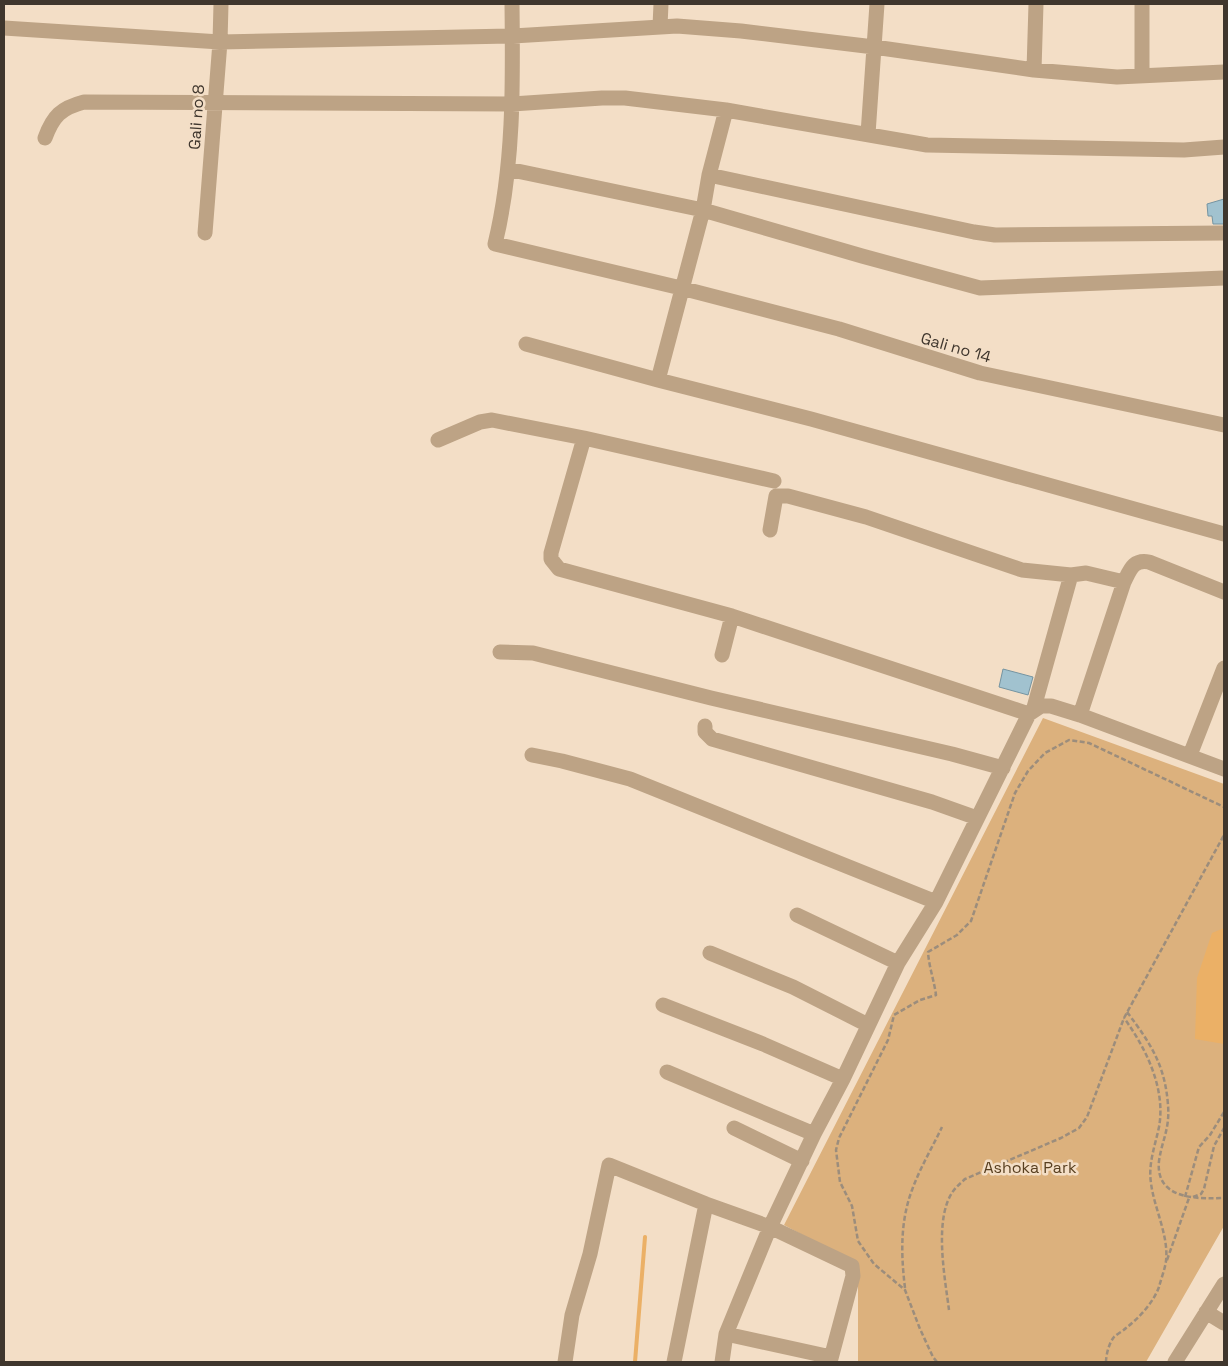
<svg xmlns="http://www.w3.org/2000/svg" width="1228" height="1366" font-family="'Space Grotesk',sans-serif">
  <rect width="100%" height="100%" fill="#f3dec6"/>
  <path fill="#dcb17d" d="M1043 718 1224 784V1226L1146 1362H858V1265L784 1225Z"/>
  <path fill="#ebb066" d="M1224 928V1044L1195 1039 1197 978 1212 933Z"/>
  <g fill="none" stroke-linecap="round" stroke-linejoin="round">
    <path stroke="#ebb066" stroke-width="4" d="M635 1362 645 1237"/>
  </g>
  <path fill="#a1c2cf" stroke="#7594a1" d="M1224 199V224H1213L1212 216H1208L1207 204Z
    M1003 669 1033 677 1028 695 999 687Z"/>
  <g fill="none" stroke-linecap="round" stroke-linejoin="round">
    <path stroke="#9c8d7c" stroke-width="2.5" stroke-dasharray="5 2.5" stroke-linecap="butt" d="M1127 1012C1151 1044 1165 1065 1168 1105 1170 1129 1162 1140 1159 1161 1155 1200 1198 1199 1224 1198
      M1185 1197 1199 1147 1210 1135 1224 1112
      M1193 1197 1201 1194 1204 1189 1214 1146 1224 1128
      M1167 1260 1189 1198
      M905 1288C901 1255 900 1222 912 1190 920 1168 932 1148 942 1127
      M949 1310C945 1278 933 1217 954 1190 957 1186 961 1183 965 1179L1061 1138 1079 1128 1087 1117 1124 1018 1224 835
      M937 1362 933 1357 920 1329 905 1290 874 1264 858 1241 852 1206 840 1182 836 1150 839 1138 888 1040 894 1015 920 1000 936 995C934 980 929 967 928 952L957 935 971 921 1015 793 1028 771 1045 753 1069 740 1089 743 1224 807
      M1106 1362C1106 1355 1109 1343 1114 1337 1117 1334 1123 1331 1126 1328 1139 1318 1153 1303 1159 1287 1161 1279 1165 1269 1166 1261 1169 1236 1154 1208 1151 1183 1148 1164 1155 1146 1159 1127 1166 1089 1146 1048 1124 1018"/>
    <path stroke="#bda385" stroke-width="15" d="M512 4C513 83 514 166 495 244L681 288 839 329 980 373 1224 425
      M660 26 661 4
      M4 28 220 42 513 36 677 26 741 31 874 47 1034 70 1117 77 1224 72
      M1034 70 1036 4
      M1142 76V4
      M868 134 877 4
      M45 138C53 116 61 108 84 102L512 104 602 98H625L726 110 927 145 1184 150 1224 147
      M508 169 703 210 862 256 980 288 1224 278
      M709 175 974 232 995 235 1224 233
      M205 233 220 42 221 4
      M526 344 658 380 811 419 1224 534
      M658 380 703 210 709 175 726 110
      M584 438 551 553V559L559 569 732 616 1029 714
      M438 440 480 422 492 420 584 438 774 481
      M770 530 776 496H788L866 517 1022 570 1071 575 1086 573 1124 582
      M500 652 533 653 711 698 952 754 1003 768
      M722 655 732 616
      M1033 711 1071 575
      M1080 715 1124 582C1130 570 1133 559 1149 562L1224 592
      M705 726V732L712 739 932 802 977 818
      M532 755 562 761 630 779 936 902
      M1190 755 1224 668
      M797 915 898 963
      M710 953 793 987 868 1025
      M663 1005 763 1044 843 1079
      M667 1072 814 1134
      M734 1128 802 1161
      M1206 1312 1224 1323
      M726 1334 831 1357
      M565 1362 572 1315 590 1254 609 1165 706 1204 770 1227 852 1266 853 1276 830 1362
      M674 1362 706 1204
      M722 1362 726 1334 770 1227 814 1134 843 1079 898 963 936 902 1029 714 1041 706H1051L1080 715 1224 769
      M1175 1362 1224 1284"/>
  </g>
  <g text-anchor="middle" stroke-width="5" stroke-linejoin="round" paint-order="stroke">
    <g font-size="16" fill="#3f362d" stroke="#f3dec6">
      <text transform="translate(196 117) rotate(-86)" y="6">Gali no 8</text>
      <text transform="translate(956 347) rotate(16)" y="6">Gali no 14</text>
    </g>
    <g font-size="16" fill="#583f20" stroke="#f3dec6">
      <text x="1030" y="1173">Ashoka Park</text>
    </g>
  </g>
  <rect width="1228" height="1366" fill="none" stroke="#3f362d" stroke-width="10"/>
</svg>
